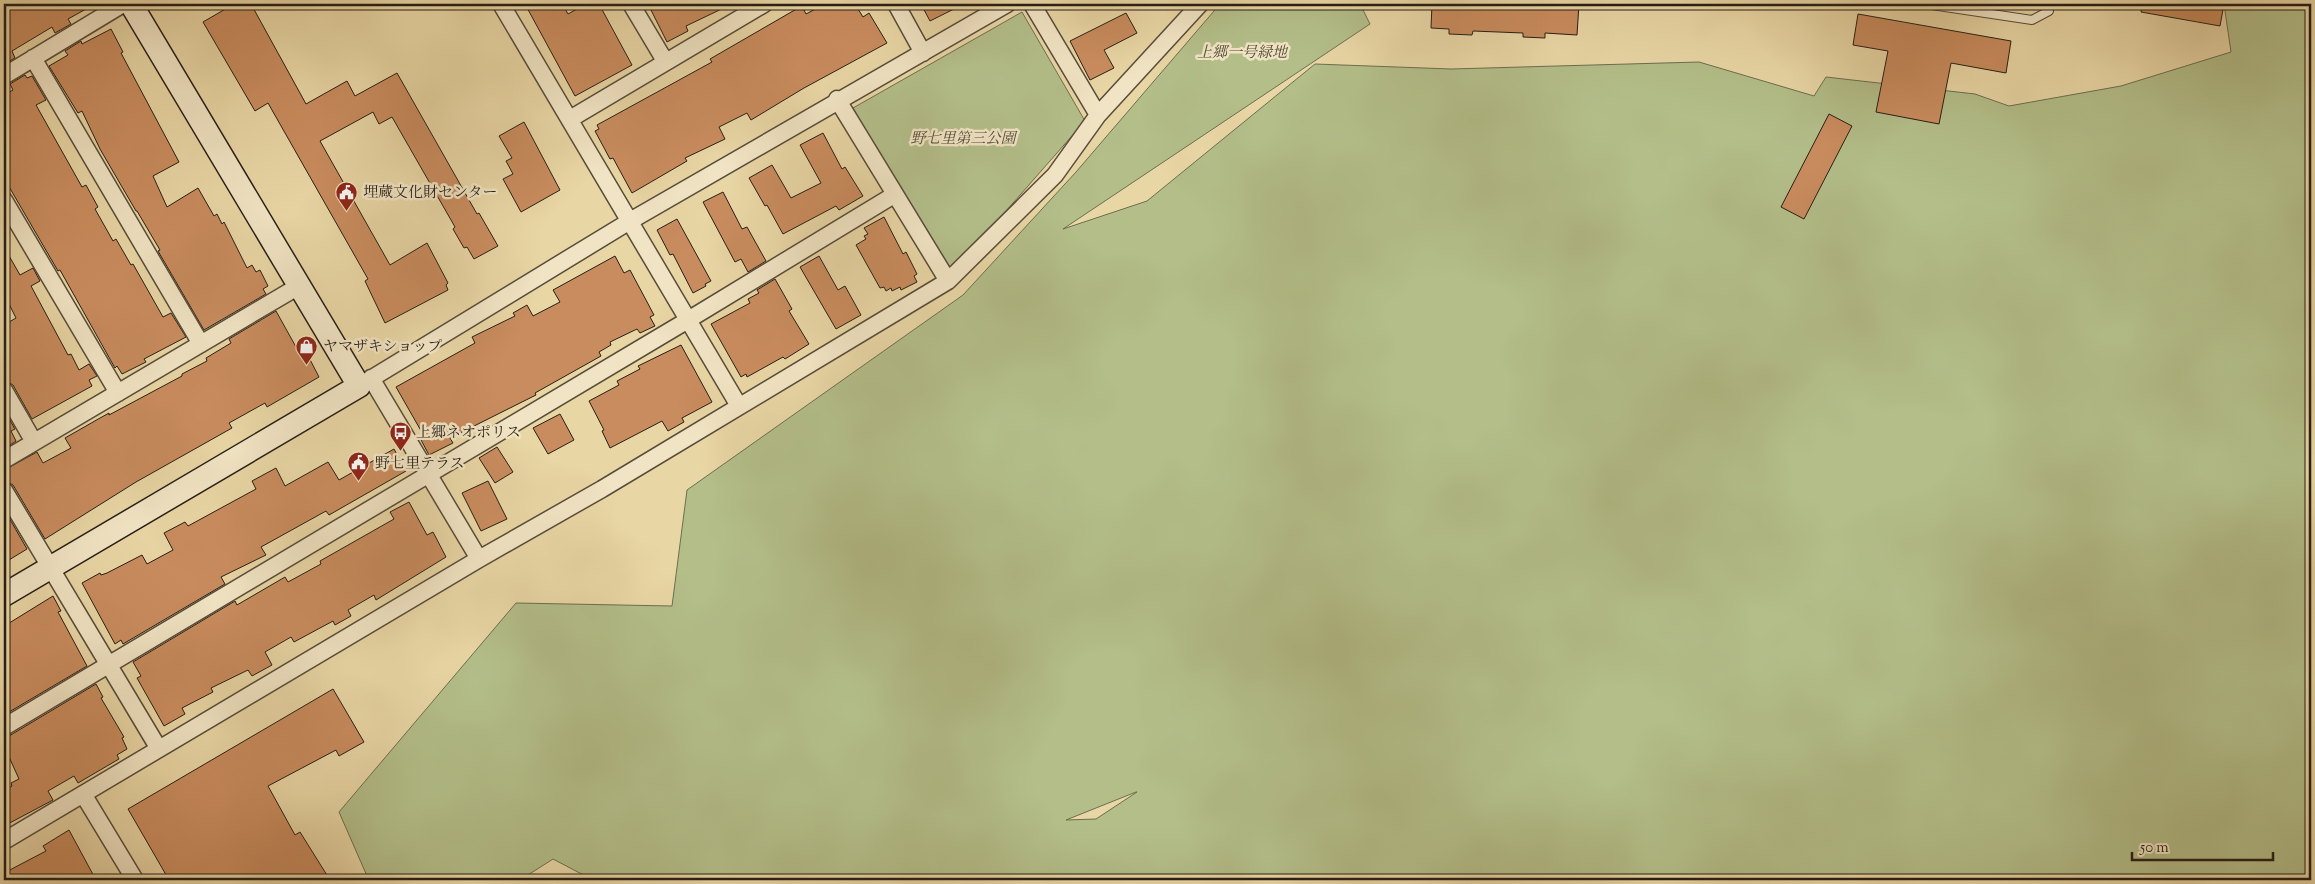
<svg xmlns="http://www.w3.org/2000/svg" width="2315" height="884" font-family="'Sorts Mill Goudy','Noto Serif JP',serif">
  <rect width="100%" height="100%" fill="#e9d6a5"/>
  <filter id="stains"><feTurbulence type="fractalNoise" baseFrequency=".004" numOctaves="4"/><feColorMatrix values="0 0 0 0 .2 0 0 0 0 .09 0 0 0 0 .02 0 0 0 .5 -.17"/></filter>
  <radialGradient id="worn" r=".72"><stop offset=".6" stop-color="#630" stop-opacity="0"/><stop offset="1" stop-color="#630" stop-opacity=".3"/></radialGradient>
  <path fill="#b3be89" stroke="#6c6e4f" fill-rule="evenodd" d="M1220 4H1360L1370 24 1063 229 1147 201 1315 64 1451 69 1699 62 1814 96 1826 77 1975 94 2009 106 2121 86 2231 52 2224 4H2311V880H593L553 859 520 880H386L367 876 339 812 516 603 672 606 687 490 963 295 1076 172ZM1137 792 1096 819 1066 820 1136 792Z
    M1022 12 1085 121 949 276 853 108Z"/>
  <path fill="#c98c5e" stroke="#261e15" d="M4 4H95L68 19 71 24 55 33 52 27 12 51 15 58 4 64Z
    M234 4H251L306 104 347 81 355 96 397 73 477 214 479 213 498 246 474 259 467 247 464 248 453 229 455 227 392 117 379 124 373 112 320 141 390 265 427 243 448 283 446 285 448 290 385 323 365 281 368 279 268 103 255 111 203 22Z
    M525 4H550L553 10 563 5 568 14 586 4H599L632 65 575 96Z
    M663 4H732L686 26 688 31 667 42 651 10Z
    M825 4H855L863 17 869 13 887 43 804 88 751 120 747 113 719 127 725 139 685 158 687 161 632 193 613 158 610 159 595 131 599 129 597 125 712 62 710 59 793 11 802 6 806 14Z
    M921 4H964L930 21Z
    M1432 4H1579L1577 35 1545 33V38L1523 37V33L1473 31 1472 35 1449 34V29L1431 28Z
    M2142 4H2224L2220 26 2141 12Z
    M1126 13 1137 33 1104 50 1114 68 1090 80 1070 41Z
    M1858 14 2011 41 2006 73 1951 63 1939 124 1876 112 1888 51 1853 45Z
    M111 29 123 52 121 53 179 162 153 176 167 207 198 188 214 216 217 214 222 224 224 222 247 268 252 265 256 272 260 270 268 286 263 289 266 294 204 330 158 251 160 250 137 211H136L100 149 82 111 78 113 49 66 68 55 65 51 81 41 82 44Z
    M25 75 27 78 32 76 46 100 36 105 82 187 86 185 98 207 95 209 113 241 116 239 131 265 133 264 163 317 171 313 186 337 144 359 146 362 122 374 117 366 115 368 60 270 58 271 4 178V95L13 90 10 84Z
    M1829 114 1852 126 1804 219 1781 207Z
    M524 122 560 190 521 212 503 179 513 174 506 161 512 158 499 136Z
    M823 133 842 169 845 167 863 196 839 210 836 206 783 234 767 205 765 206 749 178 772 165 791 198 821 183 800 145Z
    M723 192 742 229 747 227 766 261 748 272 741 259 735 262 703 202Z
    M884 217 903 254 906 252 917 274 914 276 917 282 901 290 900 287 892 291 891 288 886 291 884 287 880 288 856 245 866 239 864 236 868 234 864 228Z
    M677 219 711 281 705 284 706 286 693 293 673 254 670 255 657 230Z
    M4 247 20 275 33 268 40 281 31 286 68 355 71 354 79 370 89 364 97 376 89 380 92 386 32 419 13 385 4 380V325L16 318 4 294Z
    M615 256 624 273 630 270 654 315 650 317 655 326 640 333 637 329 610 342 611 345 599 352 601 356 535 393 536 395 450 438 453 443 429 455 420 438 424 436 396 387 475 343 472 337 515 316 513 313 527 305 533 316 560 302 553 290Z
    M819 256 838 290 845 286 861 315 836 329 800 267Z
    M775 279 792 309 789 311 809 344 785 359 783 357 747 377 746 374 741 377 711 324 750 303 748 299 759 293 757 290Z
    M276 311 296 347 302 344 319 377 267 407 265 403 229 423 232 428 136 482 45 539 13 485 4 480V470L37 452 43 463 71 448 65 438 100 418 109 413V415L182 376V374L207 361 206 358 231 343 229 339Z
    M681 345 712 402 682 418 684 422 668 431 662 421 610 448 602 431 604 430 589 401 619 385 617 381 640 369 638 366Z
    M4 410 15 429 11 431 16 441 4 449Z
    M560 414 574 440 548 454 533 428Z
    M497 447 513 472 495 483 479 458Z
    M394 449 406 471 329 515 326 511 261 547 266 555 221 577 225 584 123 644 121 640 115 644 82 583 100 573 101 575 107 573 142 555 147 564 173 550 164 533 185 522 188 526 256 489 252 481 276 468 285 486 328 462 339 480Z
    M488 481 507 519 481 531 462 493Z
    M409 502 427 535 433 532 446 557 376 600 374 595 348 610 351 616 335 625 333 621 294 642 291 637 265 652 272 665 252 676 248 670 211 688 213 692 182 708 185 714 164 726 137 678 141 676 133 662 235 601 237 605 285 577 288 582 321 564 320 561 394 519 390 512Z
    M4 509 27 549 4 563Z
    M53 596 61 611 58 612 87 666 4 715V632L9 630 6 625Z
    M96 684 103 697 101 698 124 737 122 738 127 749 117 755 119 759 78 783 74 776 48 791 53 800 4 826V791L12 786 11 783 19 779 5 748 9 736Z
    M333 689 364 742 339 756 336 750 268 786 295 835 300 832 330 880H169L128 809Z
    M69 830 96 880H4V873L46 851 43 846Z"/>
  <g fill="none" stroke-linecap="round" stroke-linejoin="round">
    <defs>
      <path id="lane" d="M1925 4 2032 20 2049 11 2050 4"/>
      <path id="street" d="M501 4 739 406
        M631 4 665 61
        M896 4 923 53
        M1032 4 1098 115
        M33 58 201 344
        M4 76 123 4
        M837 99 948 281
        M570 119 764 4
        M4 200 118 393
        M371 378 479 559
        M359 386 630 221 1007 4
        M4 390 34 442
        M4 460 299 286
        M4 490 159 749
        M4 727 688 320 894 195
        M83 794 135 880
        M4 841 479 559 602 489 948 281 1055 175 1098 115 1200 4"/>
      <path id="secondary" d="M4 595 359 386 131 4"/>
    </defs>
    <use href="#lane" stroke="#574c39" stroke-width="10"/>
    <use href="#street" stroke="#574c39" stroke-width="19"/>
    <use href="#secondary" stroke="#261e15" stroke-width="25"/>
    <use href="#lane" stroke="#f1e4c4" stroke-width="8"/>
    <use href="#street" stroke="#f1e4c4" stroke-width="16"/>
    <use href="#secondary" stroke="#f1e4c4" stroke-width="22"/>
  </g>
  <defs>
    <symbol id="civic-pin" viewBox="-11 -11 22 30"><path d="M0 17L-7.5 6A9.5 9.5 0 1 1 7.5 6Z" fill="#8f2418" stroke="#f1e4c4"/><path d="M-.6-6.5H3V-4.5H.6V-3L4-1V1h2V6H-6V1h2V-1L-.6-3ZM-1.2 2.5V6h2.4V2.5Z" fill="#fff"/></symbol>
    <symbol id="shop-pin" viewBox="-11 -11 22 30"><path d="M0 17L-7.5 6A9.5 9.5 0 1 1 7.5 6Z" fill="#8f2418" stroke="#f1e4c4"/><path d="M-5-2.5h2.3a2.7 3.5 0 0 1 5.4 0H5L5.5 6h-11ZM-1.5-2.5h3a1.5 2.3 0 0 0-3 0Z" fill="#fff"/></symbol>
    <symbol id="bus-pin" viewBox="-11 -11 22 30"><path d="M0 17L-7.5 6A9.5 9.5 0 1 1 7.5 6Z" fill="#8f2418" stroke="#f1e4c4"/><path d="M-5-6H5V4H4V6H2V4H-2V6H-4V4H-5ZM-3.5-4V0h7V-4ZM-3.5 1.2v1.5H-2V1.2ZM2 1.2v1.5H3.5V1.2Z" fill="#fff"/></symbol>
  </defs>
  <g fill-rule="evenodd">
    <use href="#civic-pin" x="334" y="180" width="25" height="34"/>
    <use href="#shop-pin" x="294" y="334" width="25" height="34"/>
    <use href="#bus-pin" x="388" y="420" width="25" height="34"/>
    <use href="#civic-pin" x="346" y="450" width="25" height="34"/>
  </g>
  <g text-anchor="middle" stroke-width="5" stroke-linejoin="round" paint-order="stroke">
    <g font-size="15" font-style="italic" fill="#504e38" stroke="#f1e4c4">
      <text x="1242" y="57">上郷一号緑地</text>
      <text x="963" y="143">野七里第三公園</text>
    </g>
    <g font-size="15" fill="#261e15" stroke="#f1e4c4" text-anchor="start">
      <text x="363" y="197">埋蔵文化財センター</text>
      <text x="323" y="351">ヤマザキショップ</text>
      <text x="416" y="437">上郷ネオポリス</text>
      <text x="375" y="468">野七里テラス</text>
    </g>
  </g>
  <rect width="2315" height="884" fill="none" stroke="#e9d6a5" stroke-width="20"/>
  <rect x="5" y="5" width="2305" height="874" fill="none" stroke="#261e15" stroke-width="2.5"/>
  <rect x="10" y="10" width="2295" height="864" fill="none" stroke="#261e15"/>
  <path d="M2132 852v8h141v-8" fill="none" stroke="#261e15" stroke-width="2.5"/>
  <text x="2140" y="852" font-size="15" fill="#261e15" stroke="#f1e4c4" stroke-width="4" paint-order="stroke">50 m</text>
  <rect width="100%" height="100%" filter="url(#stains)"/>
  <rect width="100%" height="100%" fill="url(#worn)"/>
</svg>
